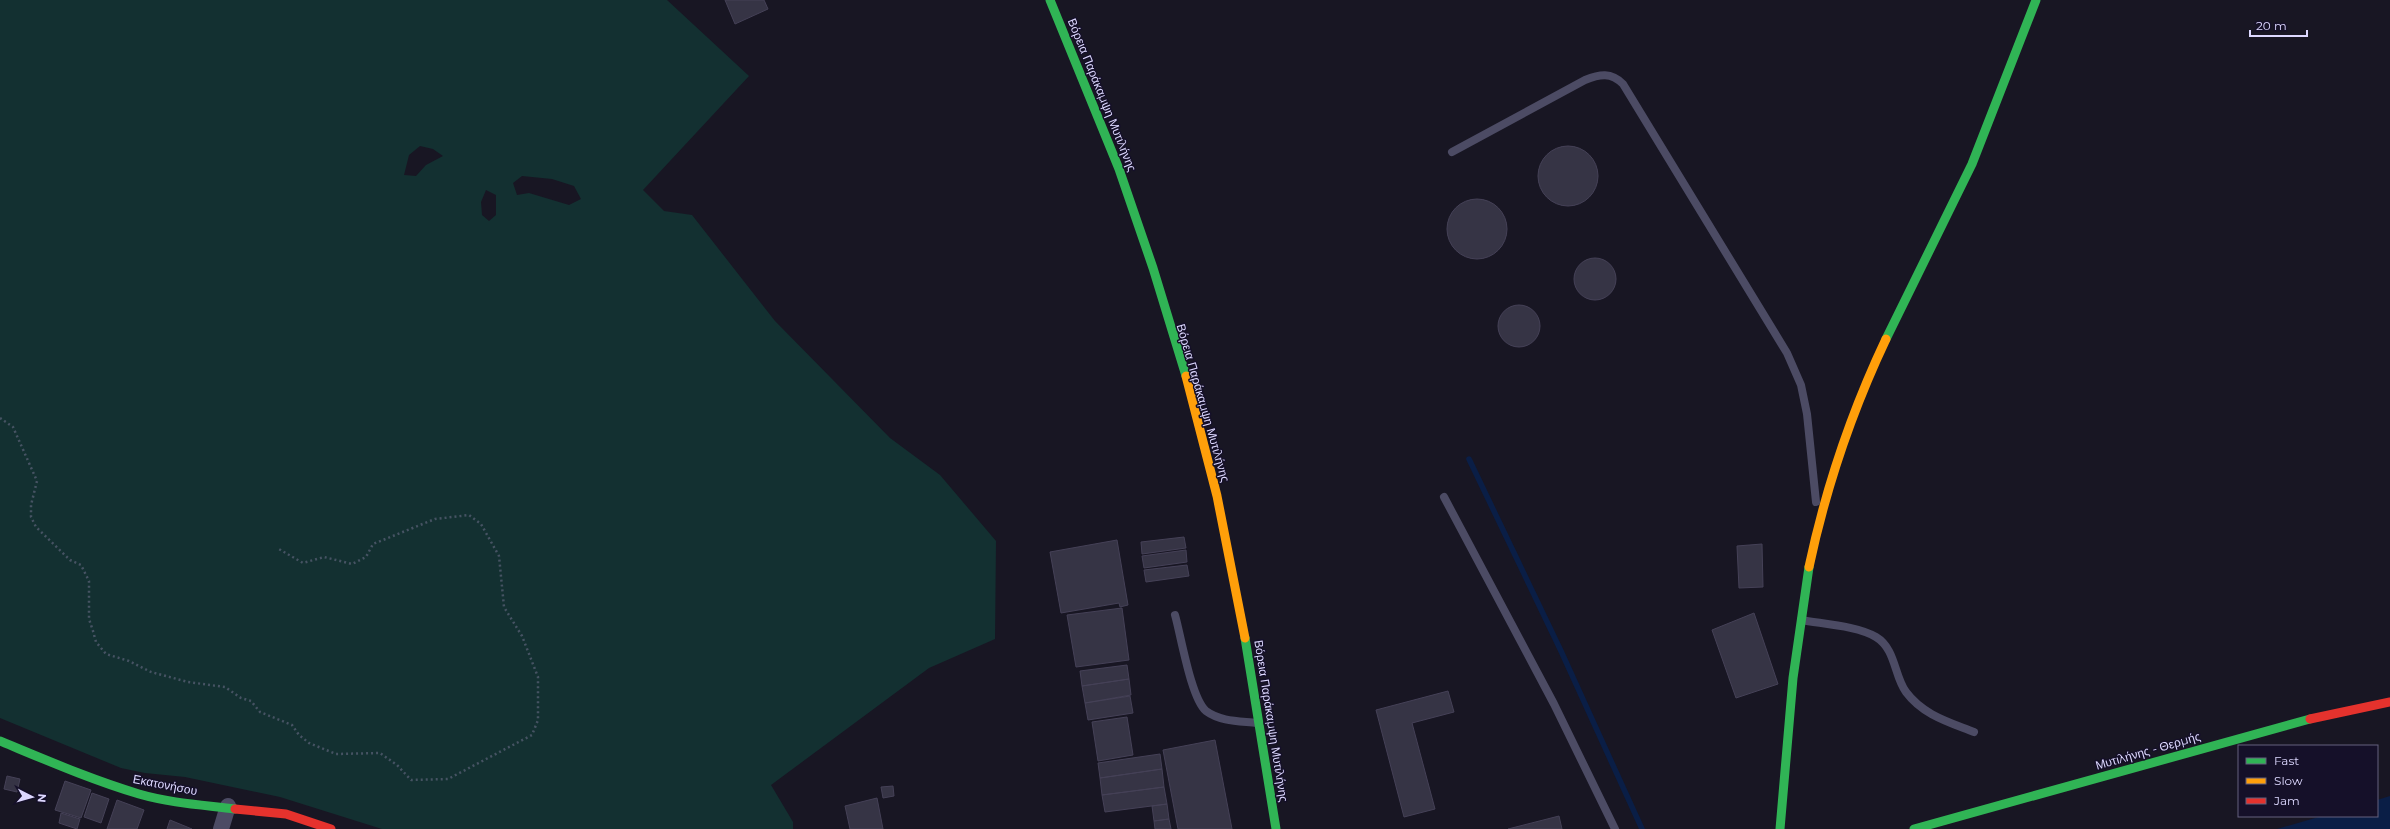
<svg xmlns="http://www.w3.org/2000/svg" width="2390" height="829" font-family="Montserrat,sans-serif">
  <rect width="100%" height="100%" fill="#181623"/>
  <path fill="#133031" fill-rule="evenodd" d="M0 0H667L749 76 643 190 664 211 692 215 775 321 890 438 940 475 996 541 995 639 929 668 771 785 793 822V829H382L280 797 185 777 145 773 121 768 0 718ZM420 146 433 149 443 156 426 165 416 176 404 175 409 155ZM522 176 552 179 574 186 581 199 569 205 529 193 517 195 513 183ZM486 190 496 195V215L489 221 482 215 481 202Z"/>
  <path fill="#0a1e46" d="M2390 796V829H2277L2322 816H2377V800Z"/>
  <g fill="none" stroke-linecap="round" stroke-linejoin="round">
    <path stroke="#0a1e46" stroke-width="5.5" d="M1469 459 1561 651 1642 829"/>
  </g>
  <path fill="#363445" stroke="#454157" d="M725 0H764L768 9 735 24Z
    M1538 176a30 30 0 1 1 60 0a30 30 0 1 1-60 0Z
    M1447 229a30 30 0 1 1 60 0a30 30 0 1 1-60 0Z
    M1574 279a21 21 0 1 1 42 0a21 21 0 1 1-42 0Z
    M1498 326a21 21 0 1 1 42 0a21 21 0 1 1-42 0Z
    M1184 537 1186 548 1142 554 1141 542Z
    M1117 540 1128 605 1120 607 1119 603 1061 613 1050 552Z
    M1762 544 1763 587 1739 588 1737 546Z
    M1186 550 1187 562 1144 568 1142 556Z
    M1187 565 1189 576 1146 582 1144 570Z
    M1122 608 1129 660 1076 667 1067 615Z
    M1754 613 1778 684 1736 698 1712 630Z
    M1127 665 1129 679 1082 686 1080 671Z
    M1129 679 1131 695 1085 703 1082 686Z
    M1448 691 1454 712 1412 723 1435 809 1404 817 1376 710Z
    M1130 696 1133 713 1088 720 1085 703Z
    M1127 717 1133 755 1098 761 1092 722Z
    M1215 740 1232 829H1178L1163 750Z
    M1160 754 1162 769 1100 778 1098 763Z
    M1162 769 1164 787 1102 795 1100 778Z
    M7 776 20 779 17 792 4 789Z
    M65 781 91 790 81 818 55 810Z
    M893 786 894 796 883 798 881 787Z
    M1164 787 1167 804 1105 812 1102 795Z
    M92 793 109 799 101 823 84 817Z
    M877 798 883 829H850L845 806Z
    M117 800 144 810 137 829H107Z
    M1167 804 1169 819 1154 821 1152 806Z
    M61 813 80 819 77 829 59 823Z
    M1559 816 1562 829H1508Z
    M1169 819 1171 829H1155L1154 821Z
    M170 820 192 829H167Z"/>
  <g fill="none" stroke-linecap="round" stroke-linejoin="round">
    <path stroke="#465363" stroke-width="2.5" stroke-dasharray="2 3" stroke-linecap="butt" d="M0 418 13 427 37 481 31 505V517L36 527 70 560 81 565 89 581V619L93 631 96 642 106 654 129 661 151 672 188 682 225 687 241 698 251 701 260 712 292 725 299 735 309 743 336 754 380 753 397 765 411 780 448 779 532 735 538 720V677L522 636 504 607 499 556 481 524 469 515 435 519 373 544 366 557 352 564 324 557 303 563 277 548"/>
    <path stroke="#4c4b64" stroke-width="8" d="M1452 152 1585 80C1600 74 1611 72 1623 84L1787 353 1801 385 1807 414 1816 502
      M1444 497 1554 704 1615 829
      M1175 615C1181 636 1191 698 1206 711 1221 722 1240 721 1257 723
      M1801 620C1823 624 1858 626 1876 637 1896 649 1894 676 1906 692 1923 715 1949 722 1974 732"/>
    <path stroke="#4c4b64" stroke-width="16" d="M221 829 228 806"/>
    <path stroke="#30b455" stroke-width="9" d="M1050 0 1119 169 1153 268 1186 376
      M1886 339 1972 164 2036 0
      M1245 638 1276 829
      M0 741C46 760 92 780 139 794 170 803 203 805 235 809
      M1780 829 1793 678 1809 567
      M1914 829 2310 719"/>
    <path stroke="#ff9f0a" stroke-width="9" d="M1186 376 1217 496 1245 638
      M1809 567C1826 487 1851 413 1886 339"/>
    <path stroke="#e5322d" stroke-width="9" d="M2310 719 2390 702
      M235 809 286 814 331 829"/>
  </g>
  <g text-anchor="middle" stroke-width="3" stroke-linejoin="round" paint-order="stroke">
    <g font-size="12" fill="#ddd8ff" stroke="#151029">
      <text transform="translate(1102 95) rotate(68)" y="4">Βόρεια Παράκαμψη Μυτιλήνης</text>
      <text transform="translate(1203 403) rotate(74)" y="4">Βόρεια Παράκαμψη Μυτιλήνης</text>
      <text transform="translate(1271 721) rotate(81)" y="4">Βόρεια Παράκαμψη Μυτιλήνης</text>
      <text transform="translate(2148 751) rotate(-16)" y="4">Μυτιλήνης - Θερμής</text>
      <text transform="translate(165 785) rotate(11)" y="4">Εκατονήσου</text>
    </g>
  </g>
  <rect x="2238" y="745" width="140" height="72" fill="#151029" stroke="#65607f"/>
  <rect x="2246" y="758" width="20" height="6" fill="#30b455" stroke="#65607f"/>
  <text x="2274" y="765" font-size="12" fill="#ddd8ff">Fast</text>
  <rect x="2246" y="778" width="20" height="6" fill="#ff9f0a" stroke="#65607f"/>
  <text x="2274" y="785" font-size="12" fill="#ddd8ff">Slow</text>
  <rect x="2246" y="798" width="20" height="6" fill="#e5322d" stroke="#65607f"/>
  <text x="2274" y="805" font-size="12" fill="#ddd8ff">Jam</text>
  <g transform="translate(32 797) rotate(96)" stroke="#151029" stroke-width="3" paint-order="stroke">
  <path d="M0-3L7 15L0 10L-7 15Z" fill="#ddd8ff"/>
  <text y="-6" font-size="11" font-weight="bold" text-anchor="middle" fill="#ddd8ff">N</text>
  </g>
  <path d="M2250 30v6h57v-6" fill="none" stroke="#ddd8ff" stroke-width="2"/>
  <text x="2256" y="30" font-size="12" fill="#ddd8ff" stroke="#151029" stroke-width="3" paint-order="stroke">20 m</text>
</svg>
